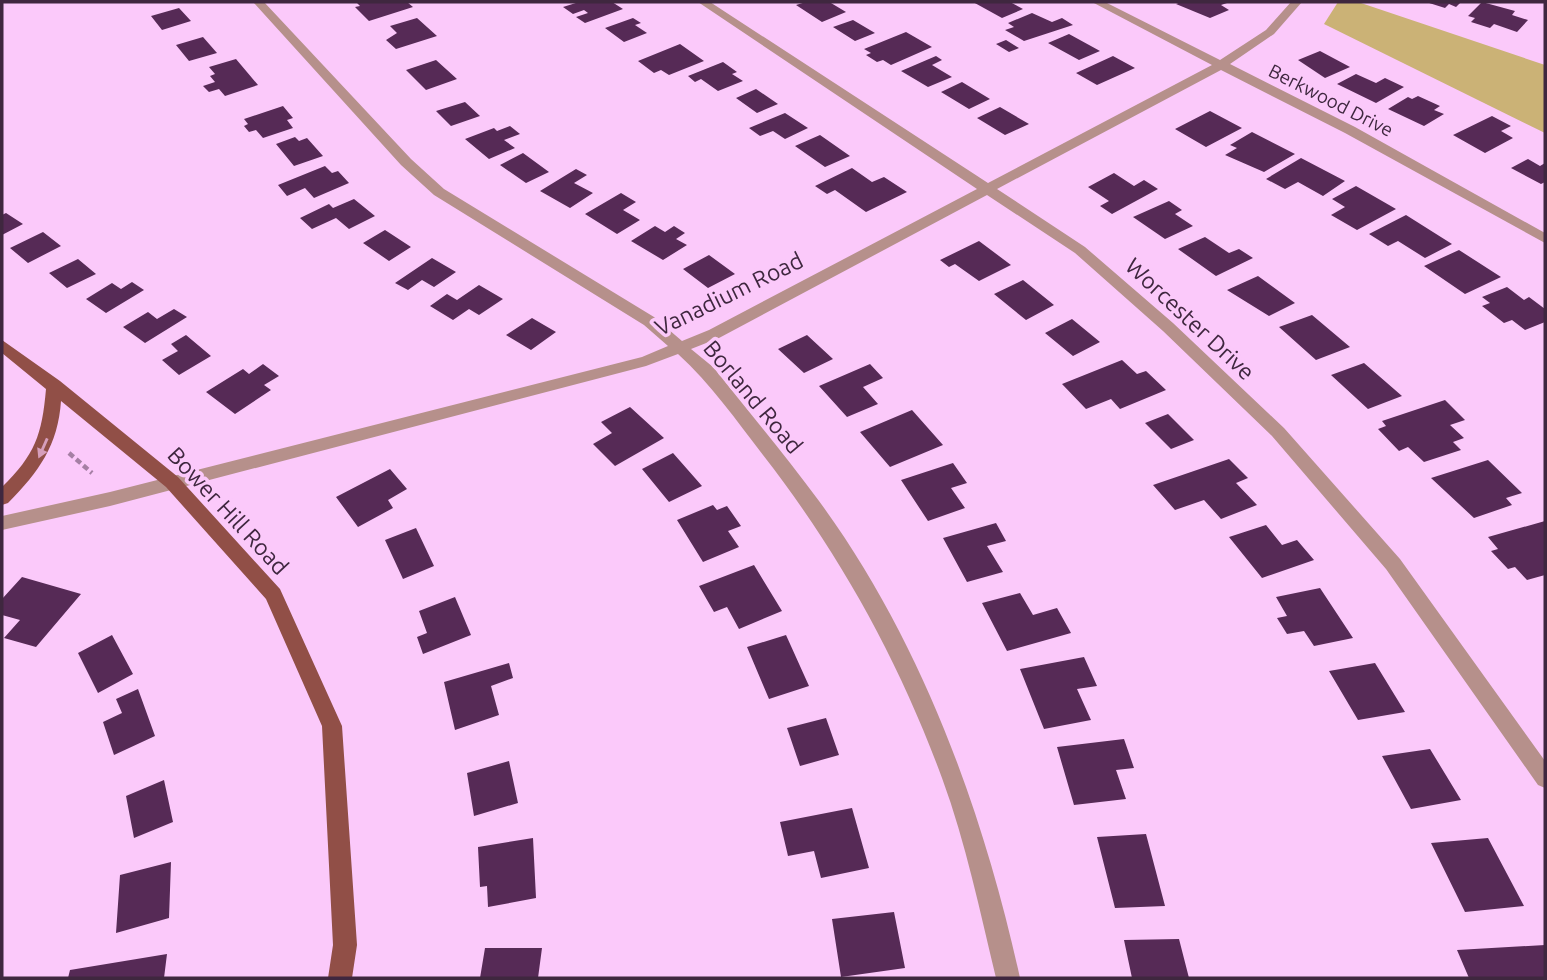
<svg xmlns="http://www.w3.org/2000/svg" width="1547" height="980" font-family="Ubuntu,sans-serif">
  <rect width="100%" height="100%" fill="#fbc9fa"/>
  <path fill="#cbb276" d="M1338 2H1358L1545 65V133L1324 24Z"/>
  <path fill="#562a56" d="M356 2H407L413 7 369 21 355 7 360 6Z
    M579 2H612L623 9 585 23 576 17 588 13 584 10 573 14 563 7Z
    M806 2H835L831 3 846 12 822 22 796 5Z
    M973 2H1010L1023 9 1002 18Z
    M1181 2H1230L1221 5 1229 10 1210 18 1176 4Z
    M1426 2H1461L1456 7 1449 4 1445 8Z
    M1482 2 1515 11 1512 15 1528 20 1517 32 1494 24 1490 28 1471 22 1475 18 1468 16Z
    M179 8 191 21 162 30 151 16Z
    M1032 13 1052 22 1062 18 1073 25 1024 41 1005 30 1014 27 1008 23Z
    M417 18 437 36 396 49 386 40 397 33 390 26Z
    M633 18 641 23 635 25 647 33 624 42 605 28Z
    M853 20 875 33 855 41 833 27Z
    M906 32 932 47 891 65 883 60 877 62 866 55 871 53 864 49Z
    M1069 34 1100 51 1079 60 1048 43Z
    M203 37 217 53 189 61 176 45Z
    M1006 40 1019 48 1009 52 996 44Z
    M680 44 704 61 669 75 661 70 654 73 638 61Z
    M1320 51 1350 67 1325 78 1298 60Z
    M936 56 942 60 932 65 952 77 928 87 901 71Z
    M1113 56 1135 68 1097 85 1076 73Z
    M236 59 258 85 225 96 219 89 209 92 203 86 215 82 210 76 215 74 209 67Z
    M436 60 457 79 426 90 406 70Z
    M723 62 737 72 732 74 743 81 718 91 701 79 695 82 688 76Z
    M1356 74 1376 83 1385 78 1404 87 1376 103 1337 84Z
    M962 82 990 99 969 109 941 92Z
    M756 89 778 104 757 113 736 98Z
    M1418 96 1440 106 1434 110 1444 114 1424 126 1388 109 1408 97 1412 99Z
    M465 102 480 116 451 126 436 111Z
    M283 106 293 118 287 120 293 128 263 138 256 130 249 132 244 126 248 124 244 119Z
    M1000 107 1029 124 1005 135 977 118Z
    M1210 111 1242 128 1206 147 1175 129Z
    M785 113 808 128 785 139 773 131 760 136 749 128Z
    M1492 116 1511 126 1501 131 1513 138 1485 153 1453 135Z
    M510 126 520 134 504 140 515 148 489 159 465 139 494 128 497 131Z
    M1252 132 1295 154 1264 172 1225 155 1237 148 1230 145Z
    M820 135 850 156 825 167 795 146Z
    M295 137 299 141 307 138 323 156 294 166 276 144Z
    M523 153 549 172 526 183 500 165Z
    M1301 158 1345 181 1323 196 1298 182 1285 189 1266 179Z
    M1528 159 1540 166 1545 163V182L1541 184 1511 168Z
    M325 166 332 173 338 171 349 183 314 198 305 188 287 196 278 185Z
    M852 168 872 182 884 177 907 192 866 212 835 190 827 194 815 186Z
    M576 169 587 175 574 183 593 193 570 208 540 191Z
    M1114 173 1134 186 1144 180 1158 189 1112 214 1100 206 1109 201 1088 187Z
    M1356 186 1396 209 1357 230 1331 215 1345 207 1332 199Z
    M621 193 636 202 623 210 640 220 617 234 585 214Z
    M354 199 375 216 349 229 336 218 312 229 300 218 329 204 333 208Z
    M1169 201 1182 210 1175 214 1193 226 1165 239 1133 217Z
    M6 213 23 224 2 235V215Z
    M1406 215 1452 244 1425 258 1398 241 1388 246 1369 234Z
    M655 226 665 232 674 226 685 233 676 239 687 245 663 260 631 241Z
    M385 230 411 247 389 261 363 243Z
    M43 232 61 246 28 263 10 248Z
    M1205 237 1229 253 1239 249 1253 258 1216 276 1178 249Z
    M979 241 1011 265 979 281 955 264 949 267 940 260Z
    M1459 250 1501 277 1465 294 1424 266Z
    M709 255 735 274 708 288 683 269Z
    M432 258 456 272 434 287 422 280 408 290 395 283Z
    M78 259 96 274 67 288 49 273Z
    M1258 276 1295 303 1269 316 1227 290Z
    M1023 280 1054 305 1026 320 994 294Z
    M132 282 144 290 106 313 86 299 112 283 121 289Z
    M479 285 503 299 479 315 469 309 453 320 430 306 447 294 457 300Z
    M1507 287 1524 300 1529 297 1545 309V322L1525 330 1512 320 1504 323 1482 306 1490 303 1482 297Z
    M174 309 187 317 145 343 123 327 148 312 157 319Z
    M1312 315 1350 347 1316 360 1279 327Z
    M532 318 556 332 531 350 506 335Z
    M1072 319 1100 342 1073 356 1045 333Z
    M186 335 211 356 179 375 162 360 178 351 171 344Z
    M807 335 833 359 804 373 778 349Z
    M1122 360 1137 374 1146 371 1166 390 1120 409 1111 399 1086 409 1062 384Z
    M1364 363 1402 396 1368 409 1331 375Z
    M263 364 279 376 264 385 271 390 235 414 206 392 243 369 249 374Z
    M870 364 883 378 863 387 878 404 847 417 819 386Z
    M1445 400 1465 420 1450 425 1464 438 1453 442 1461 450 1424 462 1408 447 1399 451 1378 429 1386 426 1382 421Z
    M630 407 664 438 615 466 593 444 612 433 601 422Z
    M912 410 943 445 890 467 860 432Z
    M1168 414 1194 440 1171 449 1145 423Z
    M673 453 702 486 669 502 642 469Z
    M1229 459 1248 478 1236 483 1257 505 1221 519 1204 500 1175 510 1153 485Z
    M1488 460 1522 493 1506 498 1512 505 1474 518 1431 478Z
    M953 463 967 483 951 488 965 508 928 521 901 480Z
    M390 469 407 489 388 500 393 508 358 527 336 497Z
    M713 505 717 510 727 506 741 526 728 531 739 547 703 562 677 520Z
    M1545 521V575L1527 580 1515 567 1508 569 1491 551 1498 549 1488 537Z
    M996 523 1006 541 987 546 1003 572 967 582 943 538Z
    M1266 525 1282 545 1297 540 1314 560 1262 578 1229 537Z
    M416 528 434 566 403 579 385 540Z
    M754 565 782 611 739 629 727 607 714 612 699 586Z
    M22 577 81 594 36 647 4 638 20 620 2 615V599Z
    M1320 588 1353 638 1314 646 1304 631 1287 634 1277 618 1287 616 1276 597Z
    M1020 593 1033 615 1057 608 1071 633 1007 651 982 603Z
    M455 597 471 635 423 654 417 637 427 633 419 611Z
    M112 635 133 674 98 693 78 653Z
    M786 635 809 686 769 699 747 647Z
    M1084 657 1097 686 1077 689 1091 720 1044 729 1020 669Z
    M509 663 513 678 491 686 499 715 455 730 444 682Z
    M1375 663 1405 712 1358 720 1329 671Z
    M138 689 155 736 114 755 103 722 122 713 116 699Z
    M826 718 839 755 800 766 787 728Z
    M1124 739 1134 768 1116 770 1126 799 1074 805 1057 747Z
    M1430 749 1461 800 1411 809 1382 756Z
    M509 761 518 803 474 816 467 773Z
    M164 780 173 822 134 838 126 796Z
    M852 808 869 868 821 878 814 851 788 856 780 822Z
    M1146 834 1165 906 1115 908 1097 837Z
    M533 838 536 898 488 907 487 886 480 887 478 847Z
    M1488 838 1524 906 1465 912 1431 843Z
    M171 862 169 918 116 933 120 875Z
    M894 912 905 968 841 977 832 919Z
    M1179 939 1189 978H1132L1124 940Z
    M1545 945V978H1469L1457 950Z
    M485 948H542L538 978H480Z
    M167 954 164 978H68L70 970Z"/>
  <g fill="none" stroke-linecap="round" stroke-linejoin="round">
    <path stroke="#a57fa4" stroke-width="4.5" stroke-dasharray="6 3.5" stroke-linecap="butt" d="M69 453 92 473"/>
    <path fill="#b6908b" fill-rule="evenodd" d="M253 2H264L411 159 444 189 654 317 682 341 709 330 977 189 698 2H710L988 183 1212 65 1092 2H1105L1220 60 1266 30 1291 2H1302L1274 34 1230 64 1355 127 1545 233V243L1345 133 1221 70 997 189 1085 247 1173 323 1284 428 1400 559 1545 761V788L1538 785 1386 569 1272 436 1163 331 1075 253 987 195 719 338 691 349 713 367C748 411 785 455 819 501 921 640 983 810 1020 978H996C980 912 966 843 942 778 899 661 840 554 763 455 736 420 711 384 678 354L646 366 110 506 2 530V516L110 492 642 357 668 346 644 325 434 195 401 165Z"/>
    <path fill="#914f47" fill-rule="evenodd" d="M2 340 60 381 178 477 280 589 342 726 357 945 352 978H328L333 945 322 726 266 599 166 487 61 401C58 445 39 472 8 503L2 505V487C35 455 42 435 46 389L2 353Z"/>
  </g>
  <defs><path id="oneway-solid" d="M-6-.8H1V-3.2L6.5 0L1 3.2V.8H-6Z" transform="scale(1.75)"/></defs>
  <use fill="#d69ebb" href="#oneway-solid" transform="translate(43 448) rotate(114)"/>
  <g text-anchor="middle" stroke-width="7" stroke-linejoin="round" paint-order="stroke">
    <g font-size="19" fill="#3f273f" stroke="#fbc9fa">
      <text transform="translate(1331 100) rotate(27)" y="7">Berkwood Drive</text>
    </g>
    <g font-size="23" fill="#3f273f" stroke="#fbc9fa">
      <text transform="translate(729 294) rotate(-26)" y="8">Vanadium Road</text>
      <text transform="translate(1190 319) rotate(43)" y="8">Worcester Drive</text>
      <text transform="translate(753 397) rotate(50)" y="8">Borland Road</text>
      <text transform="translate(228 511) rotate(47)" y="8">Bower Hill Road</text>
    </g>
  </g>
  <rect width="1547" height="980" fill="none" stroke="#3f273f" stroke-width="7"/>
</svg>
